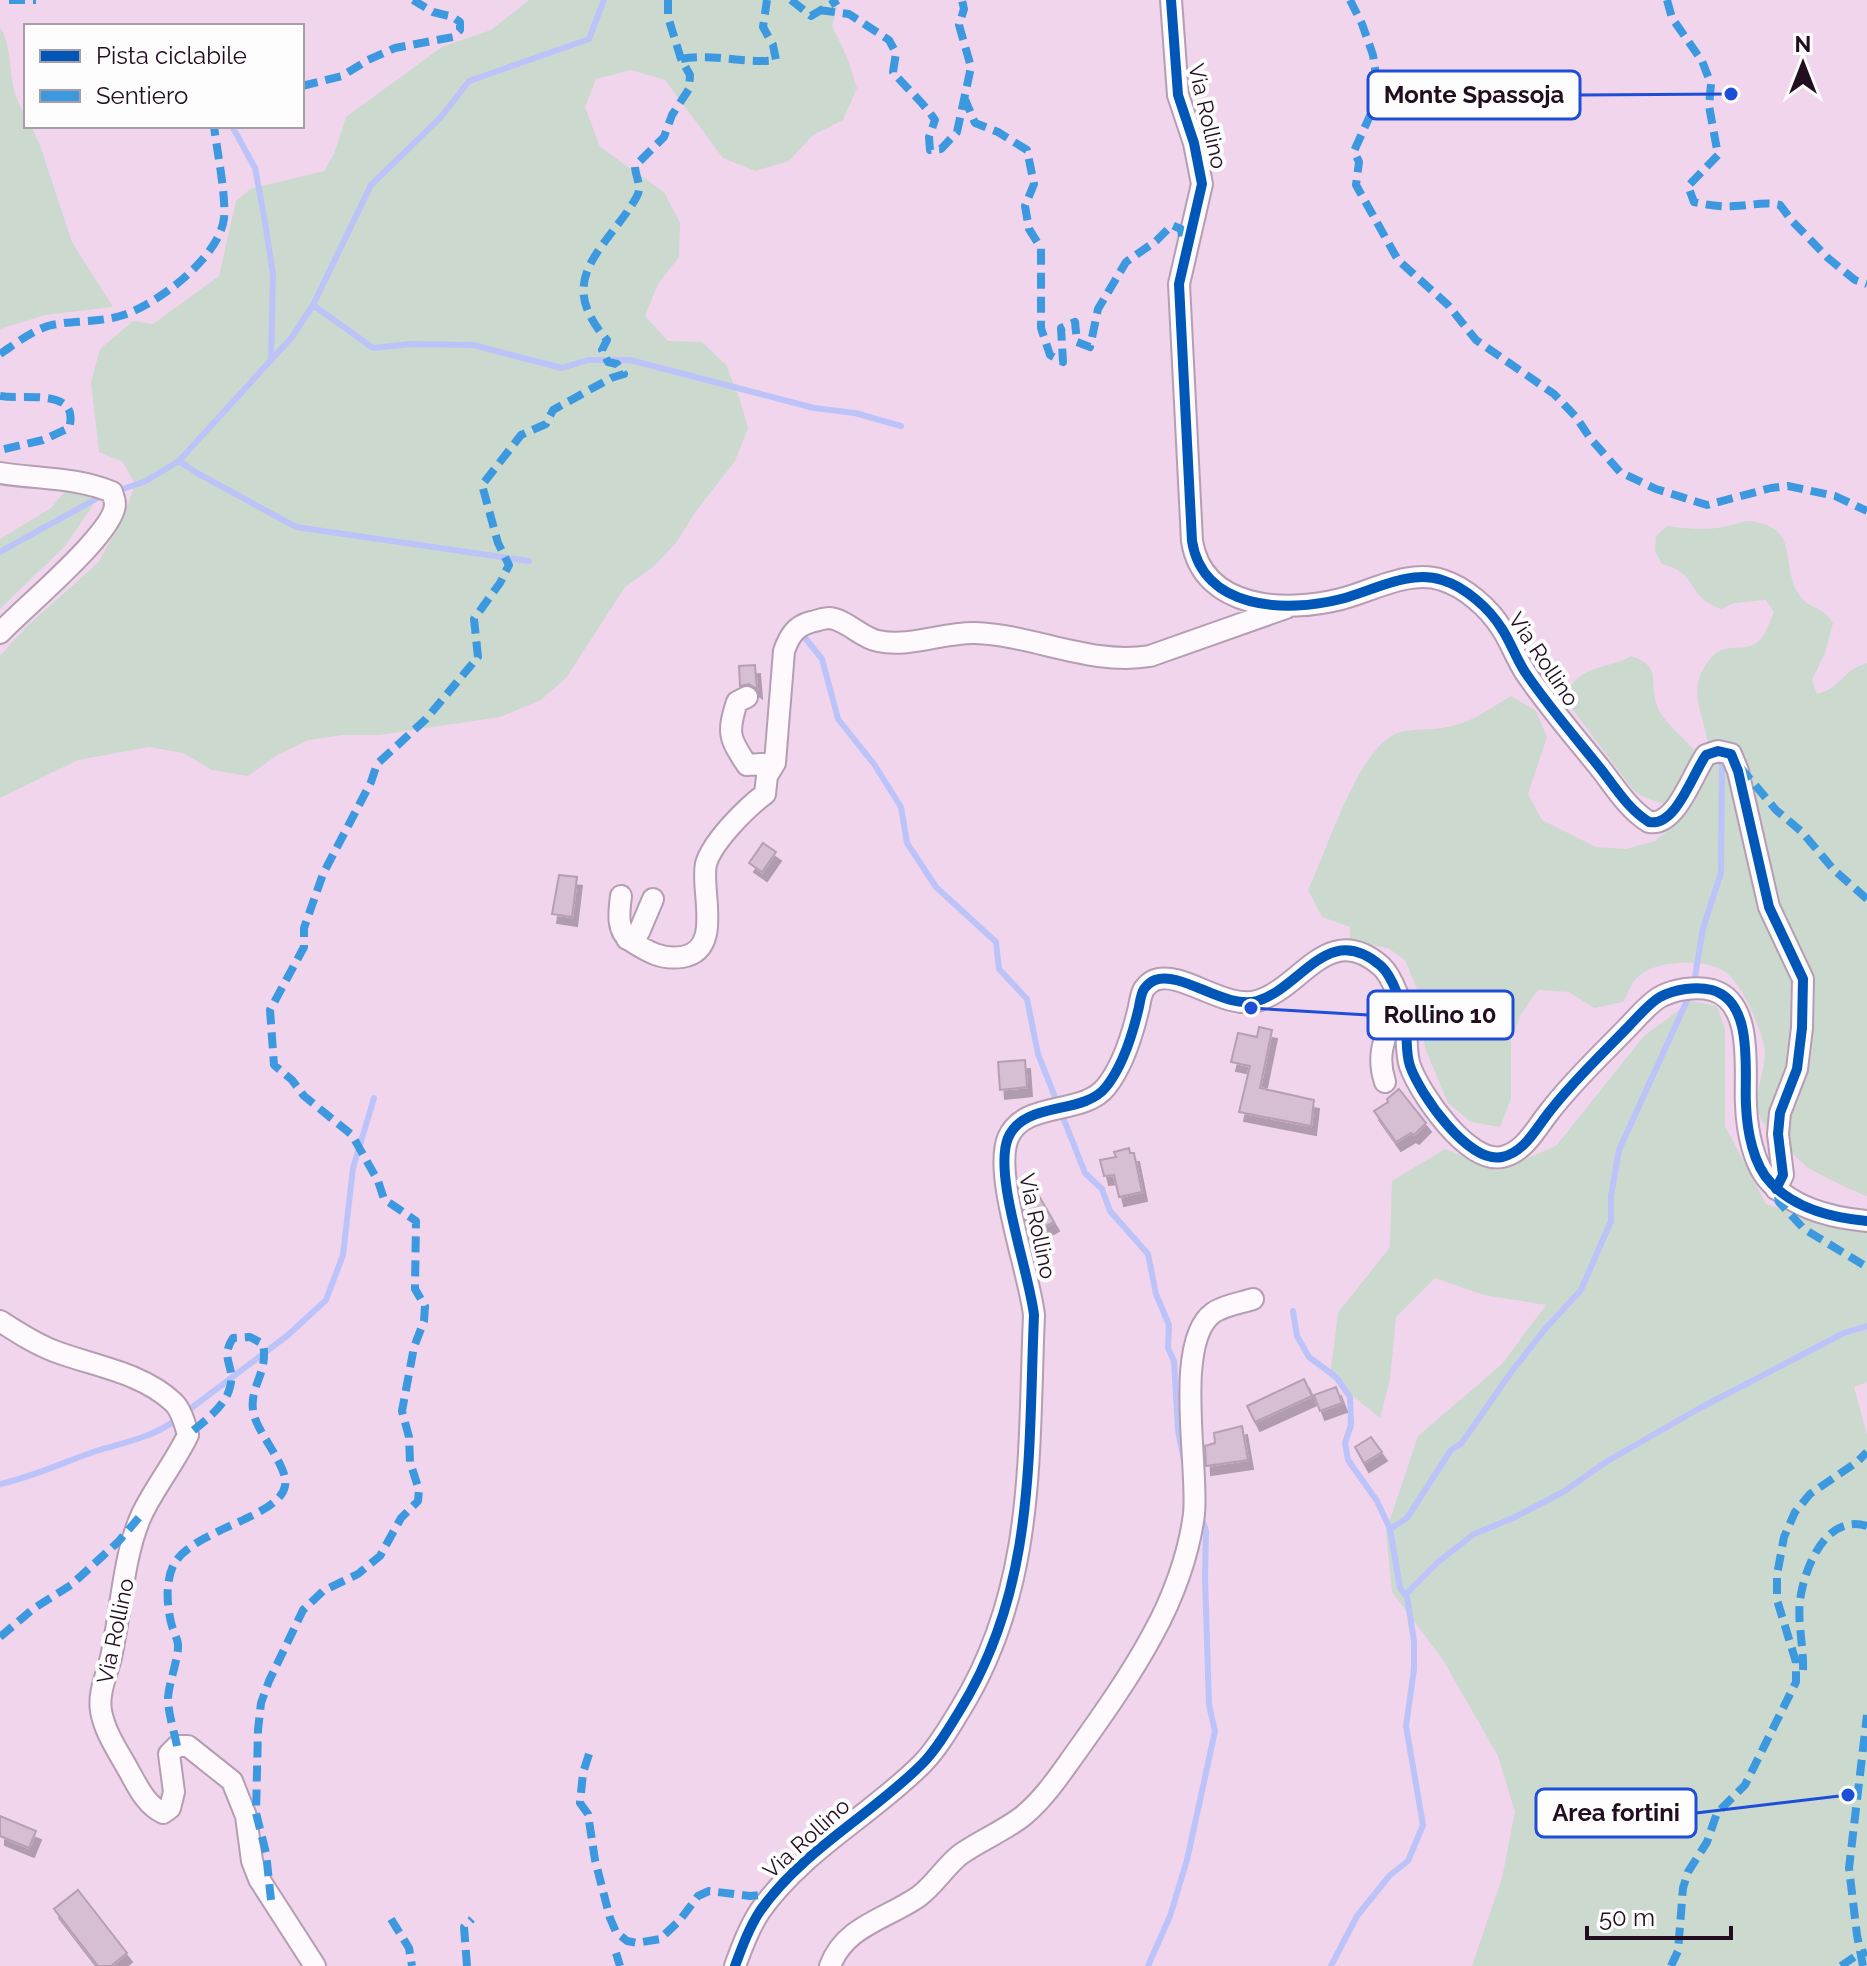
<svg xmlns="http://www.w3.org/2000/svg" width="1867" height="1966" font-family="Raleway,sans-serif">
  <defs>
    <filter id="shadow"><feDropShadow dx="5" dy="9" stdDeviation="0" flood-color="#0004"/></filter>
  </defs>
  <rect width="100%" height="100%" fill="#f0d5ed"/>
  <path fill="#ccd9cf" d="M529 0H839L832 26 847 57 857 88 843 120 813 135 789 161 755 171 723 158 665 80 631 70 596 79 585 107 600 147 664 192 680 223 679 257 658 284 645 316 668 341 702 342 726 365 739 397 748 428 735 461 694 514 676 543 653 567 625 587 566 678 541 700 500 717 379 735H343L308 740 277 755 248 776 212 770 183 753 149 747 78 760 0 798V656L28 625 98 563 123 518 135 484 123 462 99 452 91 382 100 349 133 321 153 324 219 276 236 201 250 189 324 171 334 154 346 117 442 47 491 30Z
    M0 27C13 48 8 73 16 96 20 107 26 114 26 126H31L40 145 72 242 113 307 45 315 0 329Z
    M70 485 88 490 92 507 65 546 0 609V539L51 508Z
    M1745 521C1804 524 1778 566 1800 596 1810 610 1822 605 1833 623L1825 653 1812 680 1817 694C1842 688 1842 670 1867 663V1196C1859 1194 1814 1172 1807 1167 1797 1158 1766 1130 1761 1119 1749 1094 1771 1067 1763 1041 1756 1019 1746 993 1730 976 1713 957 1657 959 1639 976 1632 981 1628 994 1623 1002L1594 1008 1569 992 1538 990 1521 1014 1511 1040V1099L1500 1127 1471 1122 1448 1103 1425 1048 1417 989 1405 960 1388 948 1350 941V927L1322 917 1308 890C1326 854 1359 742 1401 732 1418 728 1438 731 1456 725 1475 720 1494 706 1511 696L1536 711 1547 737 1528 794 1542 820 1596 847 1626 849 1655 841 1673 826 1674 809C1660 800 1647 801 1634 791L1570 706 1567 691C1585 663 1606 670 1631 656 1662 667 1649 679 1656 703 1661 720 1682 736 1693 749L1708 745C1706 725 1694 702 1698 683 1702 667 1713 649 1730 648 1739 647 1746 649 1755 644 1765 638 1769 623 1774 612L1766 600 1734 603 1721 609C1685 597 1700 573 1662 564L1655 551 1656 536 1667 526C1695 530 1718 531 1745 521Z
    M1691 1001 1717 1006 1725 1029V1126L1766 1204 1842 1227H1867V1382L1854 1387 1867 1435V1966H1472L1502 1878 1515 1812 1498 1756 1443 1660 1392 1592 1386 1531 1418 1436 1502 1364 1546 1305 1484 1295 1435 1278 1396 1317 1390 1379 1380 1418 1330 1377 1338 1313 1390 1247 1392 1181 1445 1149 1498 1171 1556 1146 1644 1036Z"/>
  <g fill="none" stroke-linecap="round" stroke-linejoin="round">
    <path stroke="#bcc3f8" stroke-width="6" d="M232 126 255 168 264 216 273 274 271 361
      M313 305 373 348 411 344 473 345 562 368 588 360H630L814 408 855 413 901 426
      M179 461 197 473 296 527 529 561
      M113 492 144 482 179 461 292 337 313 305 371 185 441 117 469 81 589 39 604 0
      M0 552 103 495
      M805 638 822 659 838 719 874 764 901 807 907 843 936 887 996 942 999 969 1027 999 1038 1054 1085 1173 1102 1189 1110 1211 1148 1254 1156 1294 1169 1325 1168 1348 1174 1361 1178 1430 1184 1460
      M1694 983 1703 928 1721 873 1722 763
      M1293 1311 1297 1336 1309 1357 1336 1377 1350 1397 1351 1425 1345 1443 1348 1460 1377 1501 1390 1529 1400 1588 1407 1597 1414 1641V1669L1406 1726 1423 1825 1408 1861 1390 1875 1357 1916 1331 1966
      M186 1412 288 1335 326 1300 343 1255 353 1168 374 1098
      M0 1484C33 1477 64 1462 96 1451 125 1442 152 1438 177 1419
      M1390 1529 1407 1518 1451 1450 1461 1444 1512 1371 1546 1328 1581 1290 1611 1221V1196L1619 1150 1690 994
      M1405 1595 1438 1562 1474 1534 1513 1518 1563 1492 1606 1462 1700 1408 1844 1333 1867 1326
      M1148 1966 1170 1916 1187 1860 1215 1731 1209 1705 1205 1577 1206 1531 1201 1516"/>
  </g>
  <path fill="#d6bed3" stroke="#b69fb4" stroke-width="2" filter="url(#shadow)" d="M755 665 757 689 749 684 740 686 739 666Z
    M763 843 776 852 762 872 749 863Z
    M559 875 577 877 572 917 552 914Z
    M1259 1027 1272 1030 1260 1088 1314 1100 1311 1126 1239 1112 1250 1066 1231 1062 1238 1033 1257 1037Z
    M1025 1060 1027 1087 1000 1090 998 1062Z
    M1399 1089 1426 1123 1414 1135 1411 1133 1396 1142 1374 1111 1388 1102 1387 1099Z
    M1129 1148 1130 1153H1134L1142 1192 1119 1197 1114 1175 1104 1176 1100 1160 1116 1157 1114 1152Z
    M1039 1196 1054 1222 1032 1234 1027 1225 1023 1204Z
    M1304 1379 1312 1396 1255 1422 1247 1406Z
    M1336 1387 1342 1403 1320 1411 1314 1395Z
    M1242 1426 1248 1460 1206 1466 1205 1446 1215 1443 1214 1433Z
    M1371 1437 1382 1452 1364 1463 1355 1447Z
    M0 1816 36 1831 29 1848 0 1836Z
    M78 1890 127 1953 111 1966H98L54 1909Z"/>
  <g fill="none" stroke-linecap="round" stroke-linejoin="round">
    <defs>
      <path id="minor" d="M1171 0 1178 95 1194 143 1202 184 1179 284 1192 541C1203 610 1286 613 1341 599 1372 591 1410 569 1442 580 1465 587 1489 608 1502 629 1511 643 1516 658 1525 672 1548 706 1575 737 1600 768 1615 787 1628 809 1649 822 1676 827 1692 775 1706 755L1718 751 1731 754 1738 771 1769 907 1803 979 1802 1028 1797 1069 1780 1113 1778 1134 1783 1175 1776 1189
        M0 473C38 479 76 477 112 492 113 496 115 500 115 504 115 533 22 609 0 633
        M747 697 737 702C727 733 729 738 747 765L775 763
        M621 896C619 912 616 931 631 941 648 952 662 960 682 957 724 950 700 890 706 864 712 842 747 807 765 794L767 776 775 763 784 651C789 637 795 626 811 622 816 621 824 618 829 618 846 619 861 638 878 641 910 648 944 632 975 633 1034 635 1091 666 1150 656L1286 608
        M627 939 639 932 653 899
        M1385 1082C1374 1049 1390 1031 1397 999
        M0 1321C17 1332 35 1344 54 1351 93 1366 141 1372 173 1402 181 1409 185 1424 188 1435 175 1462 155 1487 142 1514 123 1555 121 1613 111 1657 107 1675 98 1692 101 1711 105 1733 118 1751 129 1771 138 1787 146 1805 163 1813L170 1808 174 1792 169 1754 177 1746H188L232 1781 246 1816 252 1861 259 1879 315 1966
        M735 1966C742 1947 749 1928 760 1911 803 1850 870 1816 922 1764 937 1749 949 1728 960 1710 1036 1587 1028 1455 1034 1315 1029 1271 993 1175 1008 1138 1024 1100 1083 1116 1106 1087 1122 1067 1132 1036 1138 1011 1140 1004 1140 996 1144 989 1147 985 1150 982 1155 980 1181 970 1225 1010 1257 1001 1302 988 1328 920 1381 966 1393 977 1402 1005 1405 1021 1408 1036 1405 1051 1410 1066 1420 1094 1468 1164 1502 1157 1525 1152 1536 1128 1550 1111 1573 1081 1601 1055 1627 1028 1637 1018 1648 1004 1660 997 1675 989 1696 986 1712 990 1755 1002 1744 1073 1746 1105 1747 1130 1753 1165 1771 1183 1795 1209 1833 1218 1867 1221
        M830 1966C845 1926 886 1919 918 1897 935 1885 945 1866 961 1854 981 1840 1004 1831 1023 1816 1045 1798 1061 1773 1077 1751 1104 1713 1131 1675 1153 1634 1173 1598 1189 1554 1194 1514 1199 1468 1173 1342 1213 1313 1224 1305 1241 1303 1253 1299"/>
    </defs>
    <use href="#minor" stroke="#b59db2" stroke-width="24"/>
    <use href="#minor" stroke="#fdf9fc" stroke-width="20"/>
    <path stroke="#3c99e0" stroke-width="8" stroke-dasharray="16 8" stroke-linecap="butt" d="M9 0H36
      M791 0 811 16 838 0
      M1350 0 1362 24 1373 55 1379 96 1354 151 1359 162 1356 185 1398 260 1448 305 1476 340 1554 394 1576 417 1590 438 1620 472 1656 489 1707 505 1771 488 1788 486 1835 496 1867 511
      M1667 0 1672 18 1702 61 1711 84 1709 106 1718 155 1688 186 1694 202C1707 205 1720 207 1734 206 1751 206 1763 201 1780 205L1793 222 1828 258 1855 280 1867 284
      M819 10 849 14 889 40 896 53 893 72C907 89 923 102 935 120L929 137 930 150 941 149 957 132 971 67 959 25 964 9 962 0
      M681 59C713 53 744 64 776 60L773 45 763 27 767 0
      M302 86 342 76 368 60 395 48 453 37 460 30V22L453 17 433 12 413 0
      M964 97 975 123 998 132 1027 150 1034 184 1025 206 1029 229 1041 248V328L1050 355 1063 362 1061 328 1075 322 1077 342 1090 347 1098 309 1126 262 1156 241 1172 225 1181 229 1183 244
      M0 354C15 344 30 332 48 326 71 320 96 323 120 316 156 306 220 257 224 218 226 193 217 152 214 126
      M0 396C23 400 81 387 69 428L43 440 0 450
      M1740 767 1776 810 1802 832 1834 870 1867 899
      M1778 1196 1779 1202 1804 1229 1867 1267
      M0 1637 33 1609 71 1585 118 1542 142 1514
      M1803 1670C1804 1645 1796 1619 1801 1594 1807 1562 1828 1514 1867 1526
      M177 1746C174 1731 168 1713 168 1698 169 1682 179 1657 178 1644 177 1638 174 1632 172 1626 167 1609 165 1583 173 1566 190 1530 279 1518 285 1486 289 1468 259 1435 254 1415 247 1388 269 1374 263 1344L250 1337 233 1338C219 1359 236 1366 230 1387 226 1406 203 1422 188 1435
      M589 1754 583 1773 580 1803 588 1814 595 1860 610 1918 616 1932 627 1941 637 1943 660 1939 680 1920 698 1896 709 1891 750 1896 773 1894
      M271 1900 266 1853 256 1813 258 1730 261 1703 269 1681 303 1610 323 1591 358 1574 380 1556 401 1518 418 1501 419 1490 410 1462 409 1437 402 1411 414 1347 424 1321 425 1306 415 1289 416 1221 384 1199 378 1181 352 1135 304 1096 292 1080 274 1065 270 1010 304 947V928L323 874 371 782 377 764 426 719 478 657 474 619 500 583 509 565 498 543 482 485 521 435 546 424 553 410 611 378 624 374 617 364 608 362 602 350 607 340C559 285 594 258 627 212 631 205 638 198 639 190 640 183 635 174 635 166L664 137 672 115 689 89 690 75 681 59 668 17V0
      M391 1919 409 1948 412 1966
      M616 1953 620 1966
      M467 1966 464 1927 472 1919
      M1671 1966 1678 1951 1683 1888 1688 1872 1707 1842 1717 1813 1745 1785 1796 1682V1662L1777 1600V1575L1784 1537 1795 1512 1810 1494 1857 1462 1867 1452
      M1841 1966 1857 1955 1867 1952
      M1863 1966 1857 1935 1849 1868 1867 1715"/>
    <defs>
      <path id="cycleway" d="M1171 0 1178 95 1194 143 1202 184 1179 284 1192 541C1203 610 1286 613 1341 599 1372 591 1410 569 1442 580 1465 587 1489 608 1502 629 1511 643 1516 658 1525 672 1548 706 1575 737 1600 768 1615 787 1628 809 1649 822 1676 827 1692 775 1706 755L1718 751 1731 754 1738 771 1769 907 1803 979 1802 1028 1797 1069 1780 1113 1778 1134 1783 1175 1776 1189
        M735 1966C742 1947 749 1928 760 1911 803 1850 870 1816 922 1764 937 1749 949 1728 960 1710 1036 1587 1028 1455 1034 1315 1029 1271 993 1175 1008 1138 1024 1100 1083 1116 1106 1087 1122 1067 1132 1036 1138 1011 1140 1004 1140 996 1144 989 1147 985 1150 982 1155 980 1181 970 1225 1010 1257 1001 1302 988 1328 920 1381 966 1393 977 1402 1005 1405 1021 1408 1036 1405 1051 1410 1066 1420 1094 1468 1164 1502 1157 1525 1152 1536 1128 1550 1111 1573 1081 1601 1055 1627 1028 1637 1018 1648 1004 1660 997 1675 989 1696 986 1712 990 1755 1002 1744 1073 1746 1105 1747 1130 1753 1165 1771 1183 1795 1209 1833 1218 1867 1221"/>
    </defs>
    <use href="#cycleway" stroke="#fdfdfd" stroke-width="15"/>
    <use href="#cycleway" stroke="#0057b8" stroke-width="10"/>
  </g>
  <g text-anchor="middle" stroke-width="8" stroke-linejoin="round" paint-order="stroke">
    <g font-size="22" fill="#230d21" stroke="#fdfdfd">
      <text transform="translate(1208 116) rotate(77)" y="8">Via Rollino</text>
      <text transform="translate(1544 659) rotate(56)" y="8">Via Rollino</text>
      <text transform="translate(1038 1226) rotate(78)" y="8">Via Rollino</text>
      <text transform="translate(115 1631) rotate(-78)" y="8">Via Rollino</text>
      <text transform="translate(806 1838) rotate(-42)" y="8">Via Rollino</text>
    </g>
  </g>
  <path fill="none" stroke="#1d4ed8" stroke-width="3" d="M1731 94L1580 95M1251 1008L1368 1015M1848 1795L1696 1813"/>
  <g fill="#1d4ed8" stroke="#fdfdfd" stroke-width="3">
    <circle cx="1731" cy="94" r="8"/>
    <circle cx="1251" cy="1008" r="8"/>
    <circle cx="1848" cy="1795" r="8"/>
  </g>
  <g fill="#fdfdfd" stroke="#1d4ed8" stroke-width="3">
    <rect x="1368" y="71" width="212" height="48" rx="8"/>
    <rect x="1368" y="991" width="145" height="48" rx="8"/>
    <rect x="1536" y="1789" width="160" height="48" rx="8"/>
  </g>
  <g font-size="24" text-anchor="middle" font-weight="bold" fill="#230d21">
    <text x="1474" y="103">Monte Spassoja</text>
    <text x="1440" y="1023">Rollino 10</text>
    <text x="1616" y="1821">Area fortini</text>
  </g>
  <rect x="24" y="24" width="280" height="104" fill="#fdfdfd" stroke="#a69da5" stroke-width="2"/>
  <rect x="40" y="50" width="40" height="12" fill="#0057b8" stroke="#a69da5" stroke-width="2"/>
  <text x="96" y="64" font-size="24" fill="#230d21">Pista ciclabile</text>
  <rect x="40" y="90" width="40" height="12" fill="#3c99e0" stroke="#a69da5" stroke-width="2"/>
  <text x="96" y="104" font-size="24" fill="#230d21">Sentiero</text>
  <g transform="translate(1803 64)" stroke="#fdfdfd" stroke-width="6" paint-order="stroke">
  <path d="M0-6L14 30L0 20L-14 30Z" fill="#230d21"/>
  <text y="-12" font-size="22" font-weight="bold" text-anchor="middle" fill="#230d21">N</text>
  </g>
  <path d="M1587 1926v12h144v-12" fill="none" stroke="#230d21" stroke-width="4"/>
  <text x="1599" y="1926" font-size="24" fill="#230d21" stroke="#fdfdfd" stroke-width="6" paint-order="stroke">50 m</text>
</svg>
